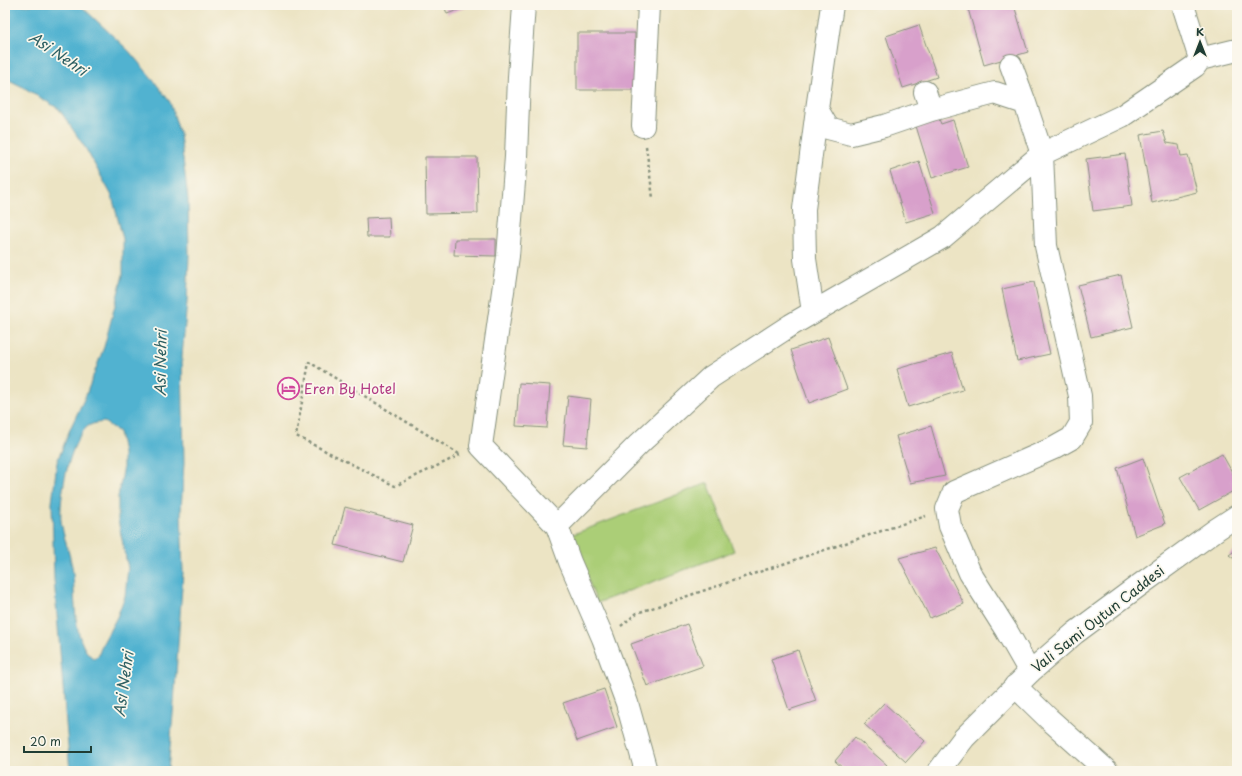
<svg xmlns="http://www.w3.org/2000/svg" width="1242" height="776" font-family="'Playpen Sans',sans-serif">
  <rect width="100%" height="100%" fill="#fbf7ec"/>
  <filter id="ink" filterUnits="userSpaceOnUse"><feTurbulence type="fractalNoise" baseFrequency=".025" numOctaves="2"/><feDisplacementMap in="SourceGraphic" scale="8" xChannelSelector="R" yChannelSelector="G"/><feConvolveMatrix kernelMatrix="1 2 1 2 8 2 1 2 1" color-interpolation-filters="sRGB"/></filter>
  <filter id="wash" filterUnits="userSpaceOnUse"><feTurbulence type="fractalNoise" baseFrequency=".012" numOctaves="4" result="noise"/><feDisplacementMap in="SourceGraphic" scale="16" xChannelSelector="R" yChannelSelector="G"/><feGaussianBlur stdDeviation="0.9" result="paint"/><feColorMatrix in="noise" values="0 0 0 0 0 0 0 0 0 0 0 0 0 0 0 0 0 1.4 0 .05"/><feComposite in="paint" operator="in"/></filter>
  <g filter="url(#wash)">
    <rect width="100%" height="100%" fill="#ece4c4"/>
    <path fill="#abce77" stroke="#658656" d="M708 483 734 551 597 603 571 535Z"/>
    <path fill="#51b2d0" stroke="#387882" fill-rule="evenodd" d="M5 5H80L128 50 151 77 170 102 180 135 188 199 189 256 187 302 182 356 184 463 181 510 183 572 174 703 168 771H70L54 579 52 503 57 462 71 427 86 395 104 347 123 275V239L112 196 86 149 59 109 23 87 5 78ZM104 422 119 432 123 453V471L118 497V520L128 568 125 596 117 617 103 643 98 656 93 658C71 643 76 590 72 566 69 551 63 536 61 521 59 498 69 445 85 429 90 423 97 423 104 422Z"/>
    <g id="blocks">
      <path fill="#d8a0cb" d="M444 5H472L447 14Z
        M967 5H1014L1028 52 984 65Z
        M919 25 937 77 903 88 886 36Z
        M577 33H635V90H577Z
        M939 119 941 124 953 120 968 167 932 178 916 126Z
        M1163 131 1167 143 1179 145 1181 156 1188 155 1197 192 1152 203 1140 135Z
        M1125 154 1132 206 1093 211 1086 159Z
        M425 157H477L478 213 426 214Z
        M919 161 935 213 906 222 890 171Z
        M389 217 390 237H367L366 218Z
        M455 239H496V256L454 255Z
        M1121 275 1133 327 1091 337 1078 285Z
        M1034 282 1050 354 1017 361 1002 289Z
        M828 337 847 389 809 403 791 350Z
        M952 353 963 390 908 407 897 369Z
        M519 383 550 385 547 428 516 426Z
        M568 396 591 399 587 447 563 445Z
        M931 426 945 476 910 483 896 436Z
        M1222 454 1237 481V489L1199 510 1180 477Z
        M1143 458 1165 524 1135 536 1117 468Z
        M345 507 413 525 403 562 335 545Z
        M935 548 964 604 930 618 899 558Z
        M1237 549V561L1229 555Z
        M687 624 703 666 647 686 631 644Z
        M798 650 816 701 789 710 771 659Z
        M604 689 617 727 577 741 563 703Z
        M884 703 925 741 906 762 864 724Z
        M855 737 887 765 882 771H846L835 761Z"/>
    </g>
  </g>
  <g filter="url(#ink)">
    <use href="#blocks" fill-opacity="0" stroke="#86907c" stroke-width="1"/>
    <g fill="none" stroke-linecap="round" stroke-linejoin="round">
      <defs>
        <path id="minor" d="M524 5 519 77 516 157 508 256 481 446 557 526 570 562 603 638 627 703 646 771
          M1183 5 1200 59
          M1011 65 1025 103
          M925 92 931 110
          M643 126 649 5
          M813 312 805 259 804 209 817 109
          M557 526 639 444 711 377 791 325 943 237 1042 154 1025 103 995 93 931 110 884 126 851 134 828 128 817 109 832 5
          M1030 672 1006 630 970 573 950 526 947 509 954 492 1054 448 1072 438 1081 423 1080 396 1046 246 1042 154 1122 116 1195 66 1200 59 1237 50
          M1015 686 1049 719 1107 771
          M939 771 964 738 1030 672 1075 633 1137 587 1217 529 1237 516"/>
      </defs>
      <use href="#minor" stroke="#86907c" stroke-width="24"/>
      <path stroke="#86907c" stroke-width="2.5" stroke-dasharray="3 3" stroke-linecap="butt" d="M646 146 653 198
        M459 454 309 362 296 436 395 486 460 455
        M621 626 637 613 926 516"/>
      <use href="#minor" stroke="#fff" stroke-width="22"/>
    </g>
  </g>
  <defs>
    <symbol id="hotel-ring" viewBox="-11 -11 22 22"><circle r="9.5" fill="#fbf7ec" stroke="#d1479c" stroke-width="1.5"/><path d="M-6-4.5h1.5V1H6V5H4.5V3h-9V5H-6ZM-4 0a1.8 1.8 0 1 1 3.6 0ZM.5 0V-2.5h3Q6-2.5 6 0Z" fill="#d1479c"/></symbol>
  </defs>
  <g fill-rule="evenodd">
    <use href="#hotel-ring" x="276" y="376" width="25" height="25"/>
  </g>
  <g text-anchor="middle" stroke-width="3.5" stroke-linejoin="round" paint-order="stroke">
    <g font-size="14" fill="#b23c85" stroke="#fbf7ec" text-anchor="start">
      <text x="304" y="394">Eren By Hotel</text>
    </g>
    <g font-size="14" fill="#1f3d34" stroke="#fbf7ec">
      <text transform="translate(1098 619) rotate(-38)" y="5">Vali Sami Oytun Caddesi</text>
    </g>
    <g font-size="15" font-style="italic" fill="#2e6063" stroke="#fbf7ec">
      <text transform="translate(58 54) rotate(34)" y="5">Asi Nehri</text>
      <text transform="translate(161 363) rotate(-89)" y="5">Asi Nehri</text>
      <text transform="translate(124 684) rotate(-82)" y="5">Asi Nehri</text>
    </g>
  </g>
  <rect width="1242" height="776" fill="none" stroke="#fbf7ec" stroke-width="20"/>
  <g transform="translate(1200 42)" stroke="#fbf7ec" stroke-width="3" paint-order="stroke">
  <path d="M0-3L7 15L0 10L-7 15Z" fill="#1f3d34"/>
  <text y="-6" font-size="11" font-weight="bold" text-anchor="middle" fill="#1f3d34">K</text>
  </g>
  <path d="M24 746v6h67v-6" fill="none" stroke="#1f3d34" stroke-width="2"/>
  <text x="30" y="746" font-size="12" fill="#1f3d34" stroke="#fbf7ec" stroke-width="3" paint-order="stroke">20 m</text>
</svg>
